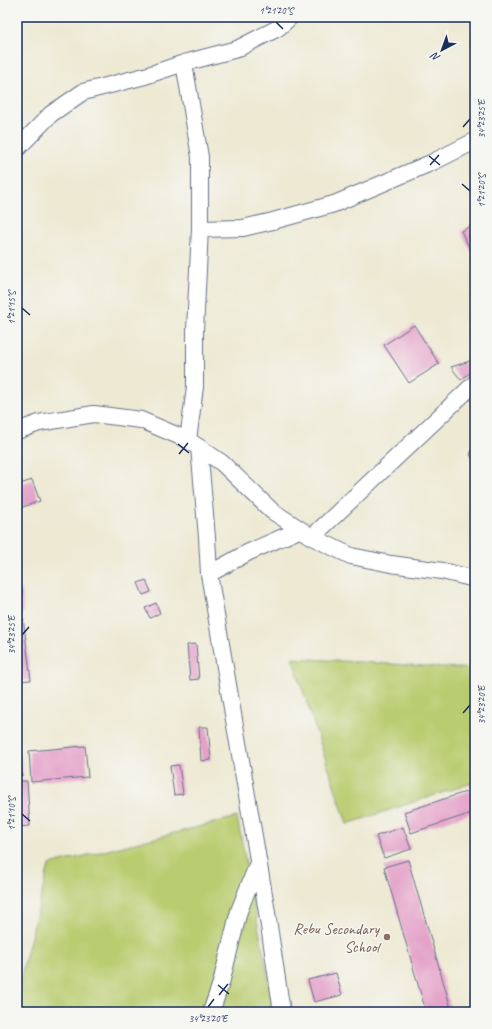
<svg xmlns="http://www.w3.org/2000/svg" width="492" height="1029" font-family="Caveat,sans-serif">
  <rect width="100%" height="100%" fill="#f6f6f2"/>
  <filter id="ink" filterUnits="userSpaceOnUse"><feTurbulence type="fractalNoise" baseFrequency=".025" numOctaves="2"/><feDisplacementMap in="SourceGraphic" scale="8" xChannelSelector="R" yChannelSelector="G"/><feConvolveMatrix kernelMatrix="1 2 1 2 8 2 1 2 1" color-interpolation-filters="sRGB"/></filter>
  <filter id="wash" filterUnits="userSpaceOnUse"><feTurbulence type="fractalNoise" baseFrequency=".012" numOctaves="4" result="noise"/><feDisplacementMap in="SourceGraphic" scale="16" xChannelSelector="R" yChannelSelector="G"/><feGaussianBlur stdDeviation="0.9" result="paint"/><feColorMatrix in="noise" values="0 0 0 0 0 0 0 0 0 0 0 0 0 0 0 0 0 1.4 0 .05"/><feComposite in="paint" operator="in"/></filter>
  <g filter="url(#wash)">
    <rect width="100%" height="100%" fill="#ede9d3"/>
    <path fill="#bacc6f" stroke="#6a7e66" d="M292 658 475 669V782L347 824Z
      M237 817 275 1012H17V992L49 865Z"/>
    <g id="blocks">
      <path fill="#e4a2c9" d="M475 224V249L471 251 461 231Z
        M414 325 439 364 409 383 384 345Z
        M475 357V369L461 380 451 367 470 361Z
        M475 441V461L470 455Z
        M32 480 40 501 17 509V485Z
        M146 580 151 592 143 595 138 583Z
        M17 590H22L23 613H17Z
        M156 603 160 613 150 618 145 608Z
        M23 618 31 680 17 681V619Z
        M196 644 199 679 190 680 187 645Z
        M199 727H208L211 760 201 761Z
        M85 746 88 777 31 782 29 751Z
        M17 756H21L22 776H17Z
        M179 765 183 794 174 795 170 766Z
        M17 781H27L30 826 17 827Z
        M475 789V812L411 833 404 812Z
        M403 827 411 849 384 858 376 836Z
        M408 860 452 1012H426L384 867Z
        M336 973 342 995 314 1002 308 980Z"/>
    </g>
  </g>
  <g filter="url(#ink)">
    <use href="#blocks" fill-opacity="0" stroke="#647087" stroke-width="1"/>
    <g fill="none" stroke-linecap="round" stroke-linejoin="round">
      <defs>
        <path id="minor" d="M184 63 200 157V229L195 330V387L188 440
          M17 149 51 114 83 92 145 76 184 63 237 49 278 28 290 17
          M200 229 243 228 273 221 334 204 433 162 475 141
          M17 431 39 423 94 414 141 420 188 440 222 463 272 511 312 537 351 556 391 564 442 571 475 579
          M199 447 207 537 209 574 266 906 282 1012
          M312 537 475 383
          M209 574 247 553 299 530
          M211 1012 221 983 239 911 258 863"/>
      </defs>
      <use href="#minor" stroke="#647087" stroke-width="18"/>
      <use href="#minor" stroke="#fff" stroke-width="16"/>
    </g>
  </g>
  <path fill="none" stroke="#1b2f5e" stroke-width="1.5" d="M276 22 283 29M463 127 470 119M429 156 440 165M430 165 439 155M462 184 470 191M22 308 30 315M178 444 189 453M179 454 188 443M22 635 29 627M463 713 470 705M22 814 30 821M218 985 229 994M219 995 228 984M208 1007 214 999"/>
  <circle fill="#8d6e63" stroke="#f6f6f2" stroke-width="1.5" cx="387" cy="937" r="4"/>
  <g text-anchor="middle" stroke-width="3" stroke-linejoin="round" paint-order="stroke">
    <g font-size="16" fill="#785e54" stroke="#f6f6f2" text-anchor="end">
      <text x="379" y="934">Rebu Secondary<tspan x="379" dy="18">School</tspan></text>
    </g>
  </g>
  <rect width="492" height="1029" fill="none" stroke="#f6f6f2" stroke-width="44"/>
  <g transform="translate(442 50) rotate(221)" stroke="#f6f6f2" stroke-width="3" paint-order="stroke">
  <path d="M0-3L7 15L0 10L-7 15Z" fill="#1b2f5e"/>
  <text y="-6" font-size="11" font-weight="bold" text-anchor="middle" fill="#1b2f5e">N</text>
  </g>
  <rect x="22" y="22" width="448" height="985" fill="none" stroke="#1b2f5e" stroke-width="1.5"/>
  <g font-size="10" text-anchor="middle" fill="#1b2f5e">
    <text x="276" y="14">1°21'20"S</text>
    <text transform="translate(481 119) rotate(-90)" y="4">34°23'25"E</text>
    <text transform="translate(481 191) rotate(-90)" y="4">1°21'20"S</text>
    <text transform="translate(11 308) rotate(-90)" y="4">1°21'15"S</text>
    <text transform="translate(11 635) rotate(-90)" y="4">34°23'25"E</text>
    <text transform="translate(481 705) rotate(-90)" y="4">34°23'20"E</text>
    <text transform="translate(11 814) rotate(-90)" y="4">1°21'10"S</text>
    <text x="208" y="1022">34°23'20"E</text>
  </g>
</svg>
